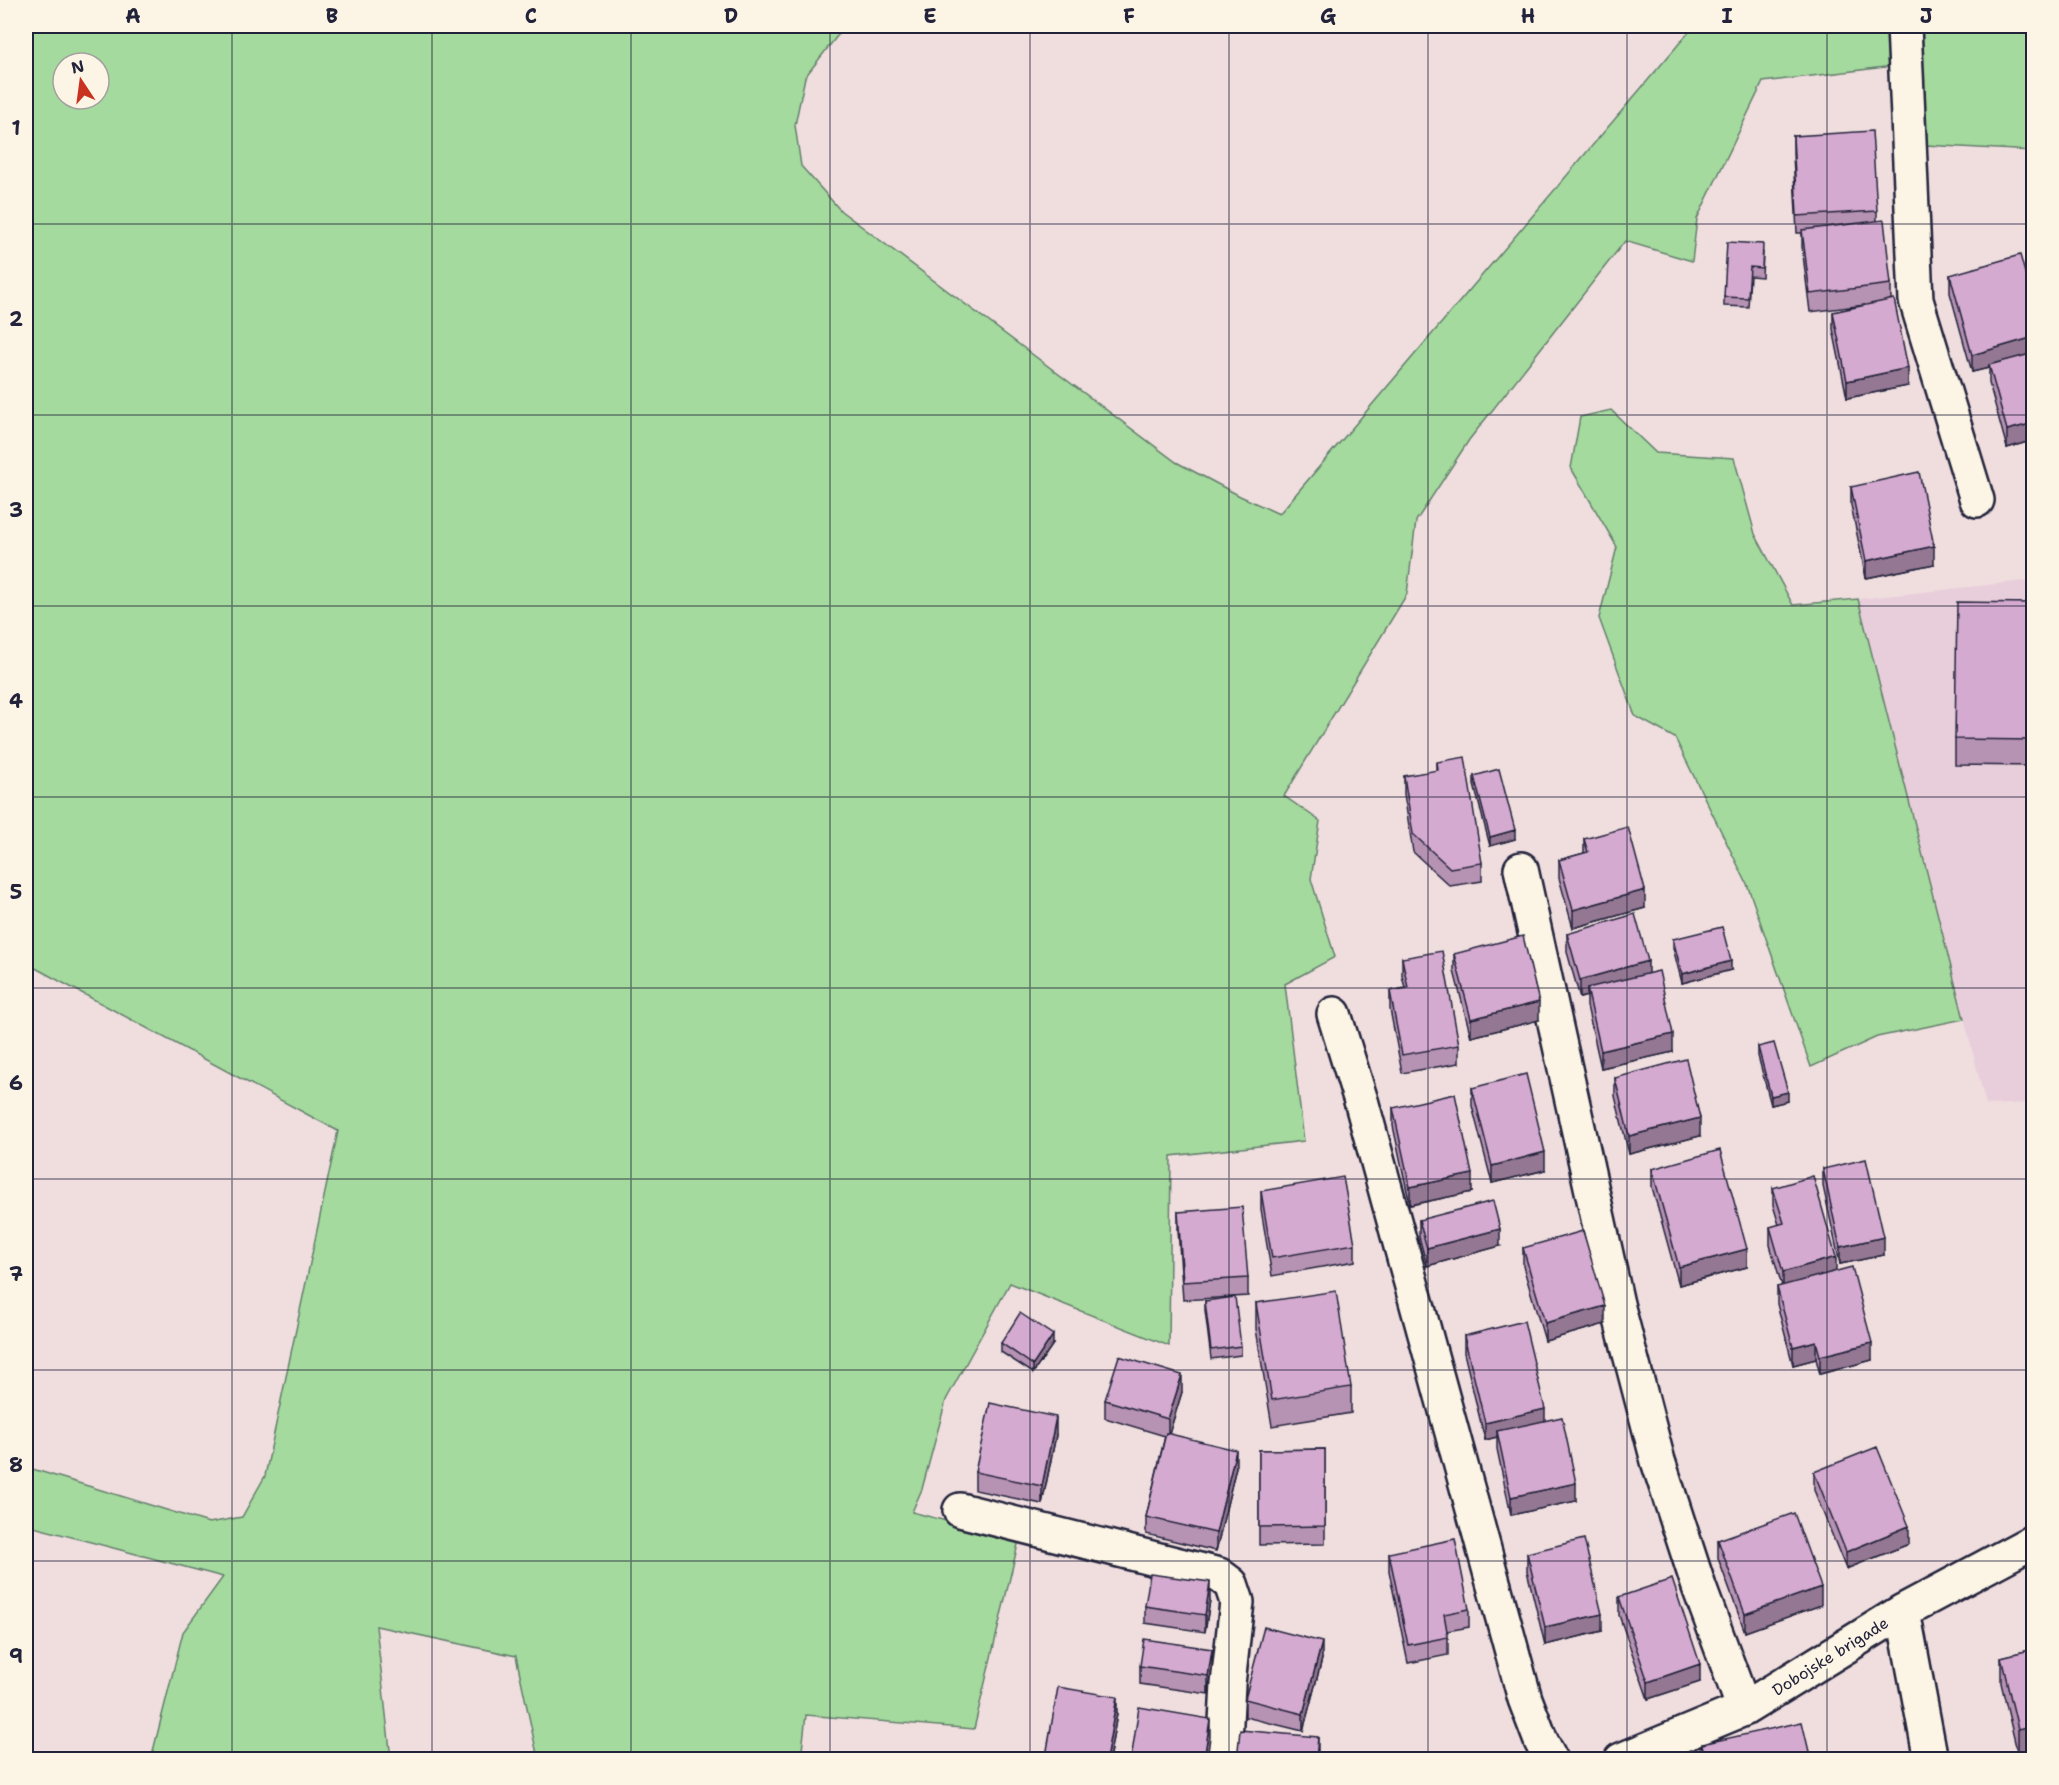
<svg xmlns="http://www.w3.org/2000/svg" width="2059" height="1785" font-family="'Shantell Sans',sans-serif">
  <rect width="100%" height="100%" fill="#f0dedf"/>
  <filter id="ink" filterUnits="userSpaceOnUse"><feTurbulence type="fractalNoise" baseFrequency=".0167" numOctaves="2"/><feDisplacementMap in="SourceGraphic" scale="12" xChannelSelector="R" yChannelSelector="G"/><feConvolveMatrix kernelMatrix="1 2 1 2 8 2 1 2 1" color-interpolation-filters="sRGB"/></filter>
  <g filter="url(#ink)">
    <path fill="#e8ceda" d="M2033 580V1103L1986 1105 1858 599Z"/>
    <path fill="#a4da9d" stroke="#637e6c" stroke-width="1.5" fill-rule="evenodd" d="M26 26H845L805 77 795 125 801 166 841 211 1176 462 1240 496 1279 514 1694 26H1890L1893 66 1763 82 1697 219 1692 261 1625 241 1469 440 1416 521 1407 594 1284 796 1320 821 1311 879 1335 957 1285 984 1304 1141 1171 1156 1169 1346 1010 1283 946 1400 922 1489 912 1512 1019 1540 974 1729 806 1715 801 1759H538L516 1656 376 1626 391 1759H151L183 1632 223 1577 26 1525V1467L209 1523 242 1517 265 1476 338 1131 26 963ZM63 63H99V99H63Z
      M1922 26H2033V151L1925 145Z
      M1611 410 1656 453 1734 458 1755 534 1793 605 1858 599 1964 1019 1877 1037 1811 1067 1747 884 1675 738 1635 716 1599 618 1617 547 1571 468 1580 417Z"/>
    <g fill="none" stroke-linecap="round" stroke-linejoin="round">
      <defs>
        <path id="minor" d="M1904 26 1916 300 1977 500
          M1521 869 1617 1304 1658 1461 1699 1587 1744 1709
          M1334 1014 1362 1104 1525 1699 1541 1741 1551 1760
          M960 1510 1219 1575 1231 1584 1237 1602 1228 1684 1224 1760
          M1903 1611 1931 1760
          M1621 1760 1744 1709 1903 1611 2034 1541"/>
      </defs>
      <use href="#minor" stroke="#22223b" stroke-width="38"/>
      <use href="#minor" stroke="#fcf5e5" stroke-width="33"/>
    </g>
    <path fill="#b692b3" stroke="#22223b" stroke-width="1.5" d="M1793 136 1877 211V221L1891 284V300L1908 386 1847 398 1833 329V312L1865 305 1810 312 1802 247V233H1797L1793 154Z
      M1763 253 1762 277 1750 276 1748 307 1724 306V297Z
      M1950 275 2034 305V440L2007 448 1989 383V368L1972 372 1950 293Z
      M1851 487 1934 564 1866 578 1851 505Z
      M2034 603V766L1955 765V739Z
      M1437 762 1482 863V881L1450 886 1413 852 1404 794V776L1437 771Z
      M1474 776 1515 839 1490 846 1474 785Z
      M1584 839 1645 908 1573 928 1559 878V860L1584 853Z
      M1567 934 1648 974 1673 1052 1601 1068 1587 1006V996L1580 998 1567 952Z
      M1673 939 1731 970 1682 983 1673 948Z
      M1454 954 1539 1020 1471 1037 1454 971Z
      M1402 958 1459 1045V1063L1402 1073 1390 1009V991L1405 988 1402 976Z
      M1758 1047 1788 1101 1771 1105 1758 1056Z
      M1615 1078 1700 1136 1629 1154 1615 1096Z
      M1472 1088 1545 1170 1492 1183 1472 1106Z
      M1393 1108 1472 1192 1410 1205 1393 1126Z
      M1652 1169 1747 1267 1679 1285 1652 1187Z
      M1823 1169 1884 1255 1840 1264 1823 1186Z
      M2031 1175H2034V1215H2032Z
      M1773 1188 1836 1271 1872 1360 1820 1374 1816 1359 1793 1365 1777 1304V1287L1782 1286 1770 1245V1227L1779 1225 1773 1205Z
      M1261 1191 1355 1244V1261L1272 1276 1261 1209Z
      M1178 1212 1248 1278V1296L1183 1300 1178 1230Z
      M1419 1220 1500 1246 1427 1266 1419 1237Z
      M1523 1248 1605 1324 1545 1341 1523 1266Z
      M1205 1301 1241 1346V1355L1211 1359 1205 1310Z
      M1256 1303 1351 1387V1413L1272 1426 1256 1329Z
      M1464 1336 1545 1421 1576 1501 1511 1515 1497 1449V1437L1485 1440 1464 1353Z
      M1001 1343 1053 1344 1033 1373 1001 1352Z
      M1182 1392 1169 1434 1236 1467 1216 1551 1146 1534V1517L1165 1436 1105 1418V1400Z
      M1056 1435 1042 1504 975 1490V1472Z
      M1325 1449V1544L1259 1545V1450Z
      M1814 1472 1909 1544 1846 1569 1814 1490Z
      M1718 1540 1821 1605 1745 1632 1718 1558Z
      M1389 1553 1469 1609V1627L1447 1631 1448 1637V1655L1408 1663 1389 1571Z
      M1527 1553 1602 1631 1545 1645 1527 1571Z
      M1619 1597 1700 1682 1648 1699 1619 1615Z
      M1210 1600 1205 1632 1145 1623V1606Z
      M2034 1649 2018 1755 2001 1683V1657Z
      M1322 1659 1303 1731 1245 1717V1699Z
      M1140 1666 1212 1667 1208 1694 1140 1684Z
      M1117 1714 1109 1760H1046V1756Z
      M1702 1744 1811 1760H1702Z"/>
    <path fill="#947792" stroke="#22223b" stroke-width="1.5" d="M2034 337V355L1989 365V368L1972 372V355Z
      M1908 368V386L1847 398V381Z
      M2034 423V440L2007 448V430Z
      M1934 546V564L1866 578V561Z
      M1515 830V839L1490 846V837Z
      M1645 890V908L1573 928V910Z
      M1648 961V978L1587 988V996L1580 998V980Z
      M1731 961V970L1682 983V974Z
      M1539 1002V1020L1471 1037V1019Z
      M1673 1034V1052L1601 1068V1051Z
      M1788 1092V1101L1771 1105V1096Z
      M1700 1118V1136L1629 1154V1136Z
      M1545 1152V1170L1492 1183V1166Z
      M1472 1174V1192L1410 1205V1187Z
      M1500 1229V1246L1427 1266V1248Z
      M1884 1237V1255L1840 1264V1247Z
      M1747 1249V1267L1679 1285V1267Z
      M1836 1257V1274L1783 1290V1272Z
      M1605 1306V1324L1545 1341V1323Z
      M1053 1335V1344L1033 1373V1365Z
      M1816 1341V1359L1793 1365V1347Z
      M1872 1343V1360L1820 1374V1356Z
      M1182 1375V1392L1168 1437V1419Z
      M1545 1409V1426L1497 1431V1437L1485 1440V1423Z
      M1056 1417V1435L1042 1504V1486Z
      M1236 1450V1467L1216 1551V1533Z
      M1576 1483V1501L1511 1515V1497Z
      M1909 1526V1544L1846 1569V1552Z
      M1210 1582V1600L1205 1632V1615Z
      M1821 1587V1605L1745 1632V1614Z
      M1602 1614V1631L1545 1645V1627Z
      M1322 1642V1659L1303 1731V1714Z
      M1212 1649V1667L1208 1694V1676Z
      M1700 1664V1682L1648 1699V1682Z
      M1117 1697V1714L1109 1760H1106Z
      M1210 1719V1737L1207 1760H1204Z
      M2034 1725V1751L2018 1755V1729Z
      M1318 1737V1755L1317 1760H1316Z"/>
    <path fill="#d4aad0" stroke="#22223b" stroke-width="1.5" d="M1872 131 1877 211 1797 216 1793 136Z
      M1884 220 1891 284 1810 294 1802 230Z
      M1727 242 1763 244 1762 268 1750 267 1748 298 1724 297Z
      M2020 255 2034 305V337L1972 355 1950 275Z
      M1894 299 1908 368 1847 381 1833 312Z
      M2034 353V423L2007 430 1989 365Z
      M1919 472 1934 546 1866 561 1851 487Z
      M1957 602 2034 603V740L1955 739Z
      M1465 757 1482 863 1450 868 1413 834 1404 776 1438 770 1437 762Z
      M1499 769 1515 830 1490 837 1474 776Z
      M1628 827 1645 890 1573 910 1559 860 1588 852 1584 839Z
      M1635 914 1648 961 1580 980 1567 934Z
      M1722 927 1731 961 1682 974 1673 939Z
      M1523 936 1539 1002 1471 1019 1454 954Z
      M1442 951 1459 1045 1402 1055 1390 991 1408 988 1402 958Z
      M1659 971 1673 1034 1601 1051 1587 988Z
      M1774 1043 1788 1092 1771 1096 1758 1047Z
      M1686 1059 1700 1118 1629 1136 1615 1078Z
      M1526 1074 1545 1152 1492 1166 1472 1088Z
      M1455 1094 1472 1174 1410 1187 1393 1108Z
      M1720 1150 1747 1249 1679 1267 1652 1169Z
      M1866 1159 1884 1237 1840 1247 1823 1169Z
      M2031 1175H2034V1206H2032Z
      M1813 1176 1836 1257 1783 1272 1770 1227 1784 1223 1773 1188Z
      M1343 1177 1355 1244 1272 1258 1261 1191Z
      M1493 1201 1500 1229 1427 1248 1419 1220Z
      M1242 1207 1248 1278 1183 1282 1178 1212Z
      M2032 1218H2034V1237Z
      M1583 1231 1605 1306 1545 1323 1523 1248Z
      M1852 1267 1872 1343 1820 1356 1816 1341 1793 1347 1777 1287Z
      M1336 1291 1351 1387 1272 1400 1256 1303Z
      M1235 1297 1241 1346 1211 1350 1205 1301Z
      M1020 1313 1053 1335 1033 1365 1001 1343Z
      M1524 1321 1545 1409 1485 1423 1464 1336Z
      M1119 1356 1182 1375 1168 1419 1105 1400Z
      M990 1403 1056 1417 1042 1486 975 1472Z
      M1562 1417 1576 1483 1511 1497 1497 1431Z
      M1166 1433 1236 1450 1216 1533 1146 1517Z
      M1877 1447 1909 1526 1846 1552 1814 1472Z
      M1325 1449V1526L1259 1527V1450Z
      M1794 1513 1821 1587 1745 1614 1718 1540Z
      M1455 1539 1469 1609 1444 1614 1448 1637 1408 1645 1389 1553Z
      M1584 1539 1602 1614 1545 1627 1527 1553Z
      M1150 1574 1210 1582 1205 1615 1145 1606Z
      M1672 1579 1700 1664 1648 1682 1619 1597Z
      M1264 1627 1322 1642 1303 1714 1245 1699Z
      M1144 1639 1212 1649 1208 1676 1140 1666Z
      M2034 1649V1725L2018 1729 2001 1657Z
      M1058 1687 1117 1697 1106 1760H1070L1046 1756Z
      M1139 1707 1210 1719 1204 1760H1131Z
      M1802 1722 1811 1760H1705L1702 1744Z
      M1240 1730 1318 1737 1316 1760H1237Z
      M1656 1757V1760H1646Z"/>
  </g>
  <path fill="none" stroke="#22223b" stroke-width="1.5" stroke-opacity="0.55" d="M232 26V1760M432 26V1760M631 26V1760M830 26V1760M1030 26V1760M1229 26V1760M1428 26V1760M1627 26V1760M1827 26V1760M26 224H2034M26 415H2034M26 606H2034M26 797H2034M26 988H2034M26 1179H2034M26 1370H2034M26 1561H2034"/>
  <g text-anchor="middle" stroke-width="6" stroke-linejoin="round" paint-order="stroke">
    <g font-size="16" fill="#22223b" stroke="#fcf5e5">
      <text transform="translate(1830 1656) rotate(-32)" y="6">Dobojske brigade</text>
    </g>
  </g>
  <rect width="2059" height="1785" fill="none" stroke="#fcf5e5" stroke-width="66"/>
  <g transform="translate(81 81) rotate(347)"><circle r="28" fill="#fcf5e5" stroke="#a5a1a1" stroke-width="1.5"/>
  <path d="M0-4.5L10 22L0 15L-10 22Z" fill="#c8321e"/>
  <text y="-9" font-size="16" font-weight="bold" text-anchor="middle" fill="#22223b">N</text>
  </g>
  <rect x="33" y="33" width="1993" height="1719" fill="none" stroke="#22223b" stroke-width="2"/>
  <g font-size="20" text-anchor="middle" font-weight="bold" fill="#22223b">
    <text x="133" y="23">A</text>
    <text x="332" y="23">B</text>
    <text x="531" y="23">C</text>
    <text x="731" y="23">D</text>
    <text x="930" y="23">E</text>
    <text x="1129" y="23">F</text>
    <text x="1328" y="23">G</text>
    <text x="1528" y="23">H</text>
    <text x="1727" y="23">I</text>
    <text x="1926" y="23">J</text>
    <text x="16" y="135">1</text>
    <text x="16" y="326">2</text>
    <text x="16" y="517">3</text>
    <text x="16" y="708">4</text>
    <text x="16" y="899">5</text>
    <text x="16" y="1090">6</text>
    <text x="16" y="1281">7</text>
    <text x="16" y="1472">8</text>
    <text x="16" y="1663">9</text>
  </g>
</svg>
